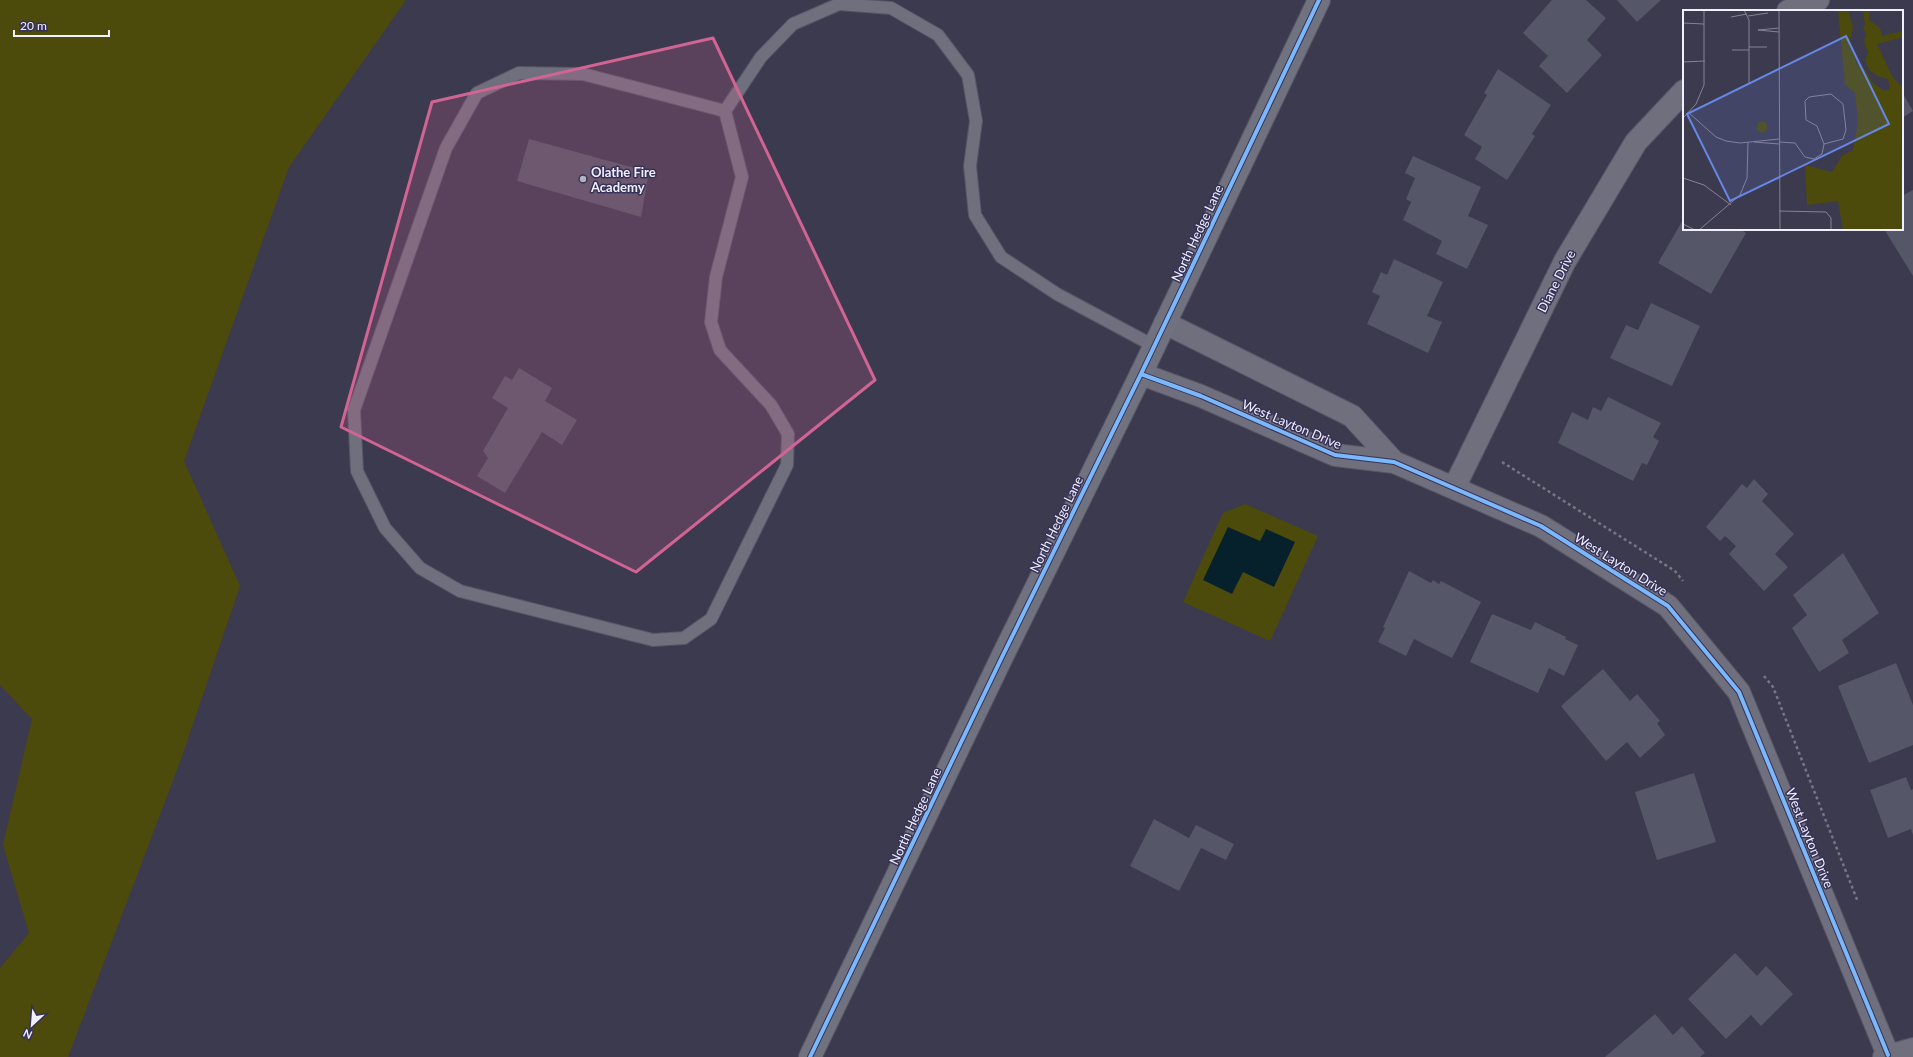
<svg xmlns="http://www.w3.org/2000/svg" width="1913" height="1057" font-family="Lato,sans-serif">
  <rect width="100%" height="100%" fill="#3c3a4f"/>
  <path fill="#4d4b0b" d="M0 0H406L289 167 184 461 240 586 180 762 68 1057H0V968L29 933 3 845 32 719 0 685Z
    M1245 504 1318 536 1270 641 1183 602 1223 513Z"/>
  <path fill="#07212c" d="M1228 527 1260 541 1266 529 1295 542 1274 587 1243 572 1232 594 1203 580Z"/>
  <path fill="#555667" d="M1552 0H1586L1606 18 1587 40 1602 55 1567 93 1539 66 1548 56 1523 33Z
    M1617 0H1661L1637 22Z
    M1498 69 1551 105 1532 134 1535 136 1507 180 1475 159 1482 147 1464 135 1487 95 1484 93Z
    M1902 92 1913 111 1902 118Z
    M529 139 649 172 641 217 517 181Z
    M1413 156 1481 187 1468 216 1488 225 1467 269 1436 254 1442 241 1403 220 1411 202 1406 199 1415 178 1405 173Z
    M1913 190V276L1884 229H1902V196Z
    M1684 218V229H1740L1746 233 1711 294 1658 263Z
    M1394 259 1443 282 1427 316 1442 322 1428 353 1367 324 1380 296 1372 292 1381 272 1387 275Z
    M1651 303 1700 326 1672 386 1610 358 1626 325 1638 330Z
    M519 368 552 388 545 401 577 420 562 445 542 432 505 493 477 476 488 458 483 451 508 408 492 398 505 376 512 380Z
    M1608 397 1661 423 1653 437 1659 441 1647 465 1642 463 1633 481 1558 443 1572 412 1588 420 1593 407 1601 411Z
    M1754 479 1768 494 1762 501 1794 534 1775 554 1788 567 1764 591 1729 554 1736 546 1725 536 1720 541 1706 527 1742 484 1747 488Z
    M1843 553 1879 613 1842 640 1849 653 1819 672 1792 628 1807 615 1793 595Z
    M1409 571 1431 583 1433 580 1439 584 1441 581 1481 602 1452 658 1414 639 1406 656 1378 642 1385 628 1383 627Z
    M1492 614 1531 630 1535 622 1566 637 1565 639 1578 645 1564 676 1549 668 1538 693 1470 662Z
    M1896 663 1913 705V745L1869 763 1838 686Z
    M1603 669 1630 701 1637 694 1660 721 1657 723 1665 735 1640 758 1627 742 1606 761 1561 706Z
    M1694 773 1716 842 1657 860 1635 792Z
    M1906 777 1911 790 1913 789V835L1911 829 1888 838 1870 790Z
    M1154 819 1189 838 1196 825 1234 844 1226 860 1201 848 1179 891 1130 866Z
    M1735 953 1757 976 1766 966 1793 994 1761 1026 1751 1015 1726 1039 1688 999Z
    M1655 1014 1673 1035 1682 1026 1705 1053 1700 1057H1605Z"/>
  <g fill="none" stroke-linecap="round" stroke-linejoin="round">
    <defs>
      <path id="lane" d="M725 111 742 177 716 277 711 322 720 350 771 405 788 434 787 465 711 619 684 638 653 640 460 591 420 568 385 528 357 471 354 410 446 148 477 93 519 73 583 74 725 111 761 57 793 24 839 4 891 8 938 35 968 75 976 121 970 166 975 215 1001 257 1057 294 1154 346"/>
      <path id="street" d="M1788 11 1818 0
        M1165 323 1352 416 1394 462
        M1141 374 1201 396 1335 455 1394 462 1541 526 1668 606 1739 692 1888 1055
        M1454 488 1565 261 1636 142 1684 91
        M1884 1057 1913 1049"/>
      <path id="secondary" d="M810 1057 1002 657 1141 374 1319 0"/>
    </defs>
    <use href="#lane" stroke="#575565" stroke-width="14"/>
    <use href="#street" stroke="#575565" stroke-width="24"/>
    <use href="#secondary" stroke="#575565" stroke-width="24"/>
    <path stroke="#777683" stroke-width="2.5" stroke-dasharray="3 3" stroke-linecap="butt" d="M1502 462 1675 571 1683 581
      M1764 676 1773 687 1858 902"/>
    <use href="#lane" stroke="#706f7e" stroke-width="12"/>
    <use href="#street" stroke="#706f7e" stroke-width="22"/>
    <use href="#secondary" stroke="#70727f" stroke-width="22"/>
    <defs>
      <path id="cycleway" d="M1141 374 1201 396 1335 455 1394 462 1541 526 1668 606 1739 692 1888 1055
        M810 1057 1002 657 1141 374 1319 0"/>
    </defs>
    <use href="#cycleway" stroke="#363257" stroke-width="6"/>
    <use href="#cycleway" stroke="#7ab7fb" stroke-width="4"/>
  </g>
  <path fill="#d26494" fill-opacity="0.2" stroke="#d26494" stroke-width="3" stroke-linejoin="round" d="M713 38 875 380 636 572 341 427 432 102Z"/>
  <circle fill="#b2b0c1" stroke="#363257" stroke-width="1.5" cx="583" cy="179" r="4"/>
  <g text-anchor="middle" stroke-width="3" stroke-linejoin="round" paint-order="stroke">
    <g font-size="13" font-weight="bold" fill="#f1f0ff" stroke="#363257" text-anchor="start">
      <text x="591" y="177">Olathe Fire<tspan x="591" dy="15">Academy</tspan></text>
    </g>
    <g font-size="13" fill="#f1f0ff" stroke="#363257">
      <text transform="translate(1197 233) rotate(-65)" y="5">North Hedge Lane</text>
      <text transform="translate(1556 281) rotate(-63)" y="5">Diane Drive</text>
      <text transform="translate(1292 424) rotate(23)" y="5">West Layton Drive</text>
      <text transform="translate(1056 524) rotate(-64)" y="5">North Hedge Lane</text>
      <text transform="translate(1621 564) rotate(32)" y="5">West Layton Drive</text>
      <text transform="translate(915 816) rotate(-65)" y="5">North Hedge Lane</text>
      <text transform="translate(1810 838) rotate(68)" y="5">West Layton Drive</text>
    </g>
  </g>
  <g transform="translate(1683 10)">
    <rect width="220" height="220" fill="#3c3a4f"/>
    <path d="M155 0H165L170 17 166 38 171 44 174 55 181 58 190 73 202 81 207 79 205 69 196 67 186 60 182 51 185 43 181 31 183 25 180 17 182 15 180 0H187L186 10 197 18 199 26 220 21V27L194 34 209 66 220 78 218 105 220 220H160L155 191 124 195 122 155 149 162 159 146 170 140 175 112 172 83 162 75ZM73.5 117a5.5 5.5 0 1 1 11 0a5.5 5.5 0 1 1-11 0Z" fill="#4d4b0b"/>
    <path fill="none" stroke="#848395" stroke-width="1" d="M61 0 66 10V73M96 0 97 220M65 6 85 3M48 7 64 4M0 13 21 14M96 18 75 20 96 22M66 37H84M49 40H66M0 52 22 51M6 103 33 127 43 131 57 133 96 129M0 108 13 94 21 75V0M71 132 96 134M96 132 112 133 122 147 131 149 139 144 141 134 160 129 163 120 160 94 148 84 126 87 122 91 123 110 134 116 141 134M0 168 21 175 48 195M96 201 143 202 148 208V220M0 214 12 220M16 220 57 185 64 168 65 132"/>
    <path fill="#6787e6" fill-opacity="0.15" stroke="#6787e6" stroke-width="2" d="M163 26 206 114 47 191 4 104Z"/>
    <rect width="220" height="220" fill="none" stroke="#f1f0ff" stroke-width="2"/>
  </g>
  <g transform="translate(32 1025) rotate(206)" stroke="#363257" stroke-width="3" paint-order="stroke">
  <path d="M0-3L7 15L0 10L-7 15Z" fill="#f1f0ff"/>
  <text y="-6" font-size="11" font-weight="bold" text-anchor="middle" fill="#f1f0ff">N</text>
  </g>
  <path d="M14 30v6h95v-6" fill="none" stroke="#f1f0ff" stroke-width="2"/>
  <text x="20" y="30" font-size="12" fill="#f1f0ff" stroke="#363257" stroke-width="3" paint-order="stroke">20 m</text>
</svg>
